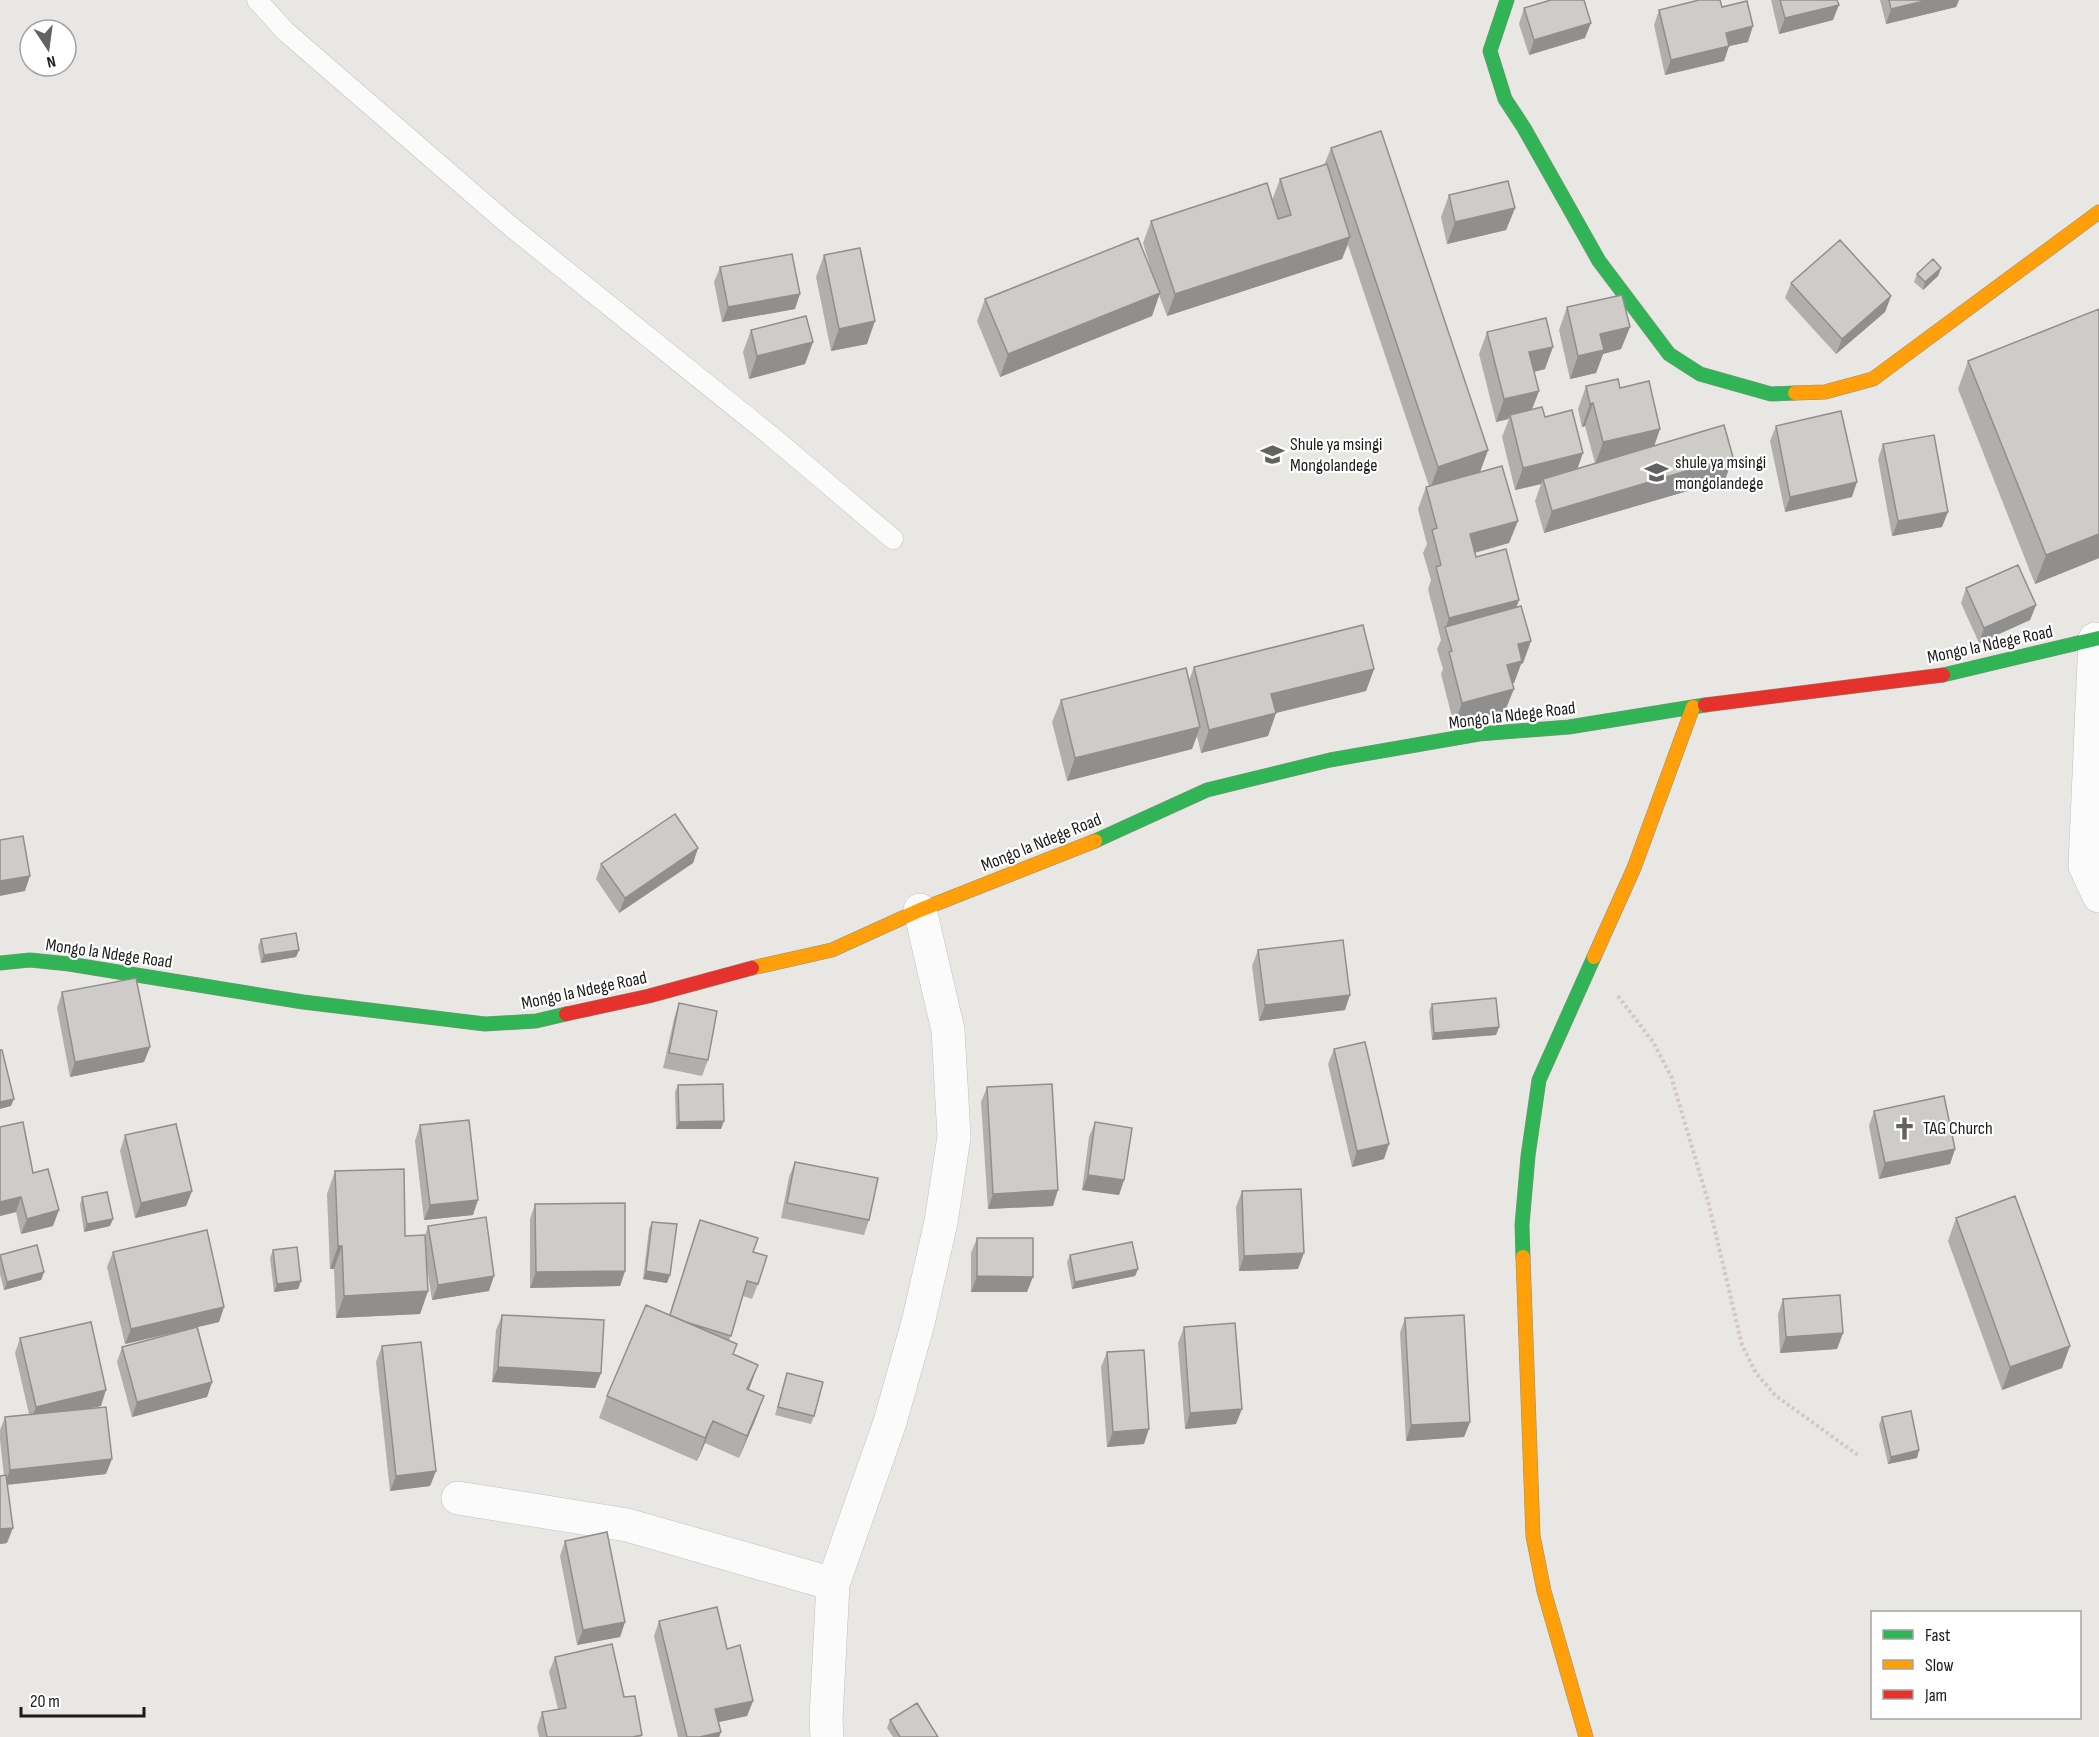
<svg xmlns="http://www.w3.org/2000/svg" width="2099" height="1737" font-family="'Sofia Sans Condensed',sans-serif">
  <rect width="100%" height="100%" fill="#e9e7e4"/>
  <g fill="none" stroke-linecap="round" stroke-linejoin="round">
    <defs>
      <path id="lane" d="M257 0 285 31 509 225 770 435 893 539"/>
      <path id="street" d="M2095 639 2085 866 2099 896
        M458 1498 627 1525 833 1584
        M827 1737 826 1719 833 1584 890 1422 918 1323 941 1222 954 1137 948 1030 920 910"/>
      <path id="fast" d="M1507 0 1490 51 1505 99 1524 128 1599 261 1669 354 1700 374 1771 394 1795 393
        M1943 675 2099 638
        M1095 841 1207 790 1330 760 1479 734 1569 727 1705 705
        M0 963 30 960 69 964 303 1002 485 1024 536 1021 566 1014
        M1523 1257 1522 1225 1528 1156 1539 1080 1594 957"/>
      <path id="slow" d="M1795 393 1825 392 1873 379 2099 212
        M1594 957 1634 868 1693 707
        M752 968 832 950 920 910 1095 841
        M1523 1257 1533 1536 1544 1591 1586 1737"/>
      <path id="jam" d="M1705 705 1943 675
        M566 1014 649 996 752 968"/>
    </defs>
    <use href="#lane" stroke="#c2c1c0" stroke-width="21"/>
    <use href="#street" stroke="#c2c1c0" stroke-width="34"/>
    <use href="#fast" stroke="#8f917e" stroke-width="15"/>
    <use href="#slow" stroke="#8f917e" stroke-width="15"/>
    <use href="#jam" stroke="#8f917e" stroke-width="15"/>
    <path stroke="#d4c7c5" stroke-width="4" stroke-dasharray="3 3" stroke-linecap="butt" d="M1618 996 1653 1042 1671 1076 1708 1201 1742 1345 1756 1373 1775 1395 1859 1456"/>
    <use href="#lane" stroke="#fcfbfb" stroke-width="20"/>
    <use href="#street" stroke="#fcfbfb" stroke-width="33"/>
    <use href="#fast" stroke="#30b455" stroke-width="14"/>
    <use href="#slow" stroke="#ff9f0a" stroke-width="14"/>
    <use href="#jam" stroke="#e5322d" stroke-width="14"/>
  </g>
  <path fill="#b1afad" d="M1771 0H1837L1833 20 1779 34Z
    M1880 0H1959L1956 7 1886 24Z
    M1722 7 1748 42 1729 46 1724 61 1665 75 1654 25 1659 10Z
    M1524 8 1585 38 1529 55 1519 24Z
    M1331 148 1488 450 1480 472 1509 543 1475 553 1476 557 1519 600 1516 607 1531 641 1523 663 1521 664 1514 683 1512 684 1505 711 1454 725 1441 674 1443 669 1437 649 1441 640 1428 589 1431 580 1423 553 1427 544 1418 509 1426 487 1429 486 1348 245 1342 259 1167 316 1159 295 1152 316 1000 377 977 321 985 299 1155 282 1143 243 1151 221 1272 200 1280 179 1324 165Z
    M1449 195 1515 208 1506 230 1447 244 1441 217Z
    M824 255 867 344 831 351 816 277Z
    M720 267 795 309 722 322 714 282Z
    M1941 268 1938 276 1923 290 1914 282 1917 274Z
    M1791 283 1891 296 1885 312 1836 354 1785 298Z
    M1567 307 1630 327 1621 349 1603 354 1596 373 1570 379 1559 330Z
    M2099 309V558L2035 584 1958 389 1968 361Z
    M751 330 813 342 805 364 749 379 743 352Z
    M1487 332 1545 369 1534 372 1539 391 1532 410 1545 417 1578 468 1595 463 1585 426 1582 427 1578 409 1586 386 1620 388 1660 429 1654 446 1733 457 1725 480 1544 533 1535 501 1541 484 1515 490 1502 437 1509 419 1496 422 1479 354Z
    M1776 426 1852 497 1785 512 1770 441Z
    M1883 444 1942 527 1892 536 1878 459Z
    M1966 588 2036 605 2030 620 1979 643 1961 603Z
    M1194 667 1374 669 1366 691 1276 713 1268 736 1201 753 1197 736 1192 749 1067 781 1052 722 1061 700 1189 680Z
    M698 848 693 863 619 913 596 879 601 864Z
    M261 939 299 950 296 957 261 963 258 946Z
    M1258 950 1345 1010 1259 1021 1252 966Z
    M62 992 150 1047 144 1062 70 1077 57 1008Z
    M679 1003 708 1060 702 1076 663 1068 674 1019Z
    M1432 1004 1499 1027 1496 1035 1432 1040 1429 1011Z
    M1334 1049 1384 1159 1352 1167 1328 1064Z
    M678 1085 721 1129H676L675 1092Z
    M987 1087 1053 1206 988 1209 981 1102Z
    M1874 1111 1955 1149 1950 1164 1879 1179 1869 1126Z
    M1095 1122 1124 1180 1119 1195 1082 1190 1089 1137Z
    M420 1125 473 1215 424 1220 415 1141Z
    M0 1127 33 1173 53 1226 21 1234 16 1212 0 1216Z
    M125 1135 192 1191 186 1206 135 1218 120 1151Z
    M795 1162 869 1220 864 1235 781 1218 789 1177Z
    M335 1171 405 1236 425 1235 428 1226 489 1291 432 1300 427 1268 428 1291 420 1314 336 1318 334 1269H330L327 1194Z
    M1242 1191 1298 1269 1239 1271 1236 1207Z
    M82 1197 110 1226 84 1232 80 1205Z
    M535 1204 625 1271 620 1286 530 1288V1219Z
    M1956 1218 2062 1368 2002 1390 1948 1241Z
    M700 1220 753 1252 758 1284 752 1299 743 1296 729 1341 733 1354 749 1390 764 1396 756 1418 739 1458 705 1443 697 1461 599 1418 607 1396 669 1315Z
    M652 1222 670 1275 667 1283 643 1279 649 1229Z
    M977 1238 1027 1292H971V1253Z
    M273 1250 301 1281 298 1289 274 1292 270 1258Z
    M113 1252 224 1307 219 1322 198 1327 212 1382 207 1397 132 1417 117 1362 122 1347 181 1331 125 1344 107 1267Z
    M0 1255 44 1272 41 1280 4 1290 0 1274Z
    M1070 1255 1138 1269 1135 1276 1072 1289 1067 1262Z
    M1783 1299 1843 1333 1837 1349 1780 1353 1778 1314Z
    M502 1315 601 1373 595 1388 492 1382 496 1330Z
    M1405 1318 1470 1422 1464 1437 1406 1441 1400 1333Z
    M1184 1327 1236 1424 1185 1429 1178 1343Z
    M20 1338 101 1406 89 1408 106 1474 7 1485V1543L0 1544V1476H4L0 1440V1430L5 1417 29 1414 15 1353Z
    M382 1346 436 1471 430 1486 390 1491 376 1362Z
    M1107 1352 1144 1444 1107 1447 1101 1367Z
    M787 1373 814 1416 811 1424 775 1415Z
    M1882 1417 1919 1450 1917 1458 1888 1464 1879 1425Z
    M565 1541 625 1622 620 1637 577 1645 560 1556Z
    M659 1621 727 1649 753 1701 747 1716 718 1722 721 1732 719 1737H678L654 1636Z
    M555 1657 624 1697 642 1735 641 1737H539L537 1727 542 1712 558 1709 549 1672Z
    M890 1720 938 1737H893L887 1728Z"/>
  <path fill="#908f8d" d="M1928 0H1959L1956 7 1886 24 1891 9Z
    M1839 5 1833 20 1779 34 1785 18Z
    M1591 23 1585 38 1529 55 1534 40Z
    M1753 26 1748 42 1720 48 1726 33Z
    M1729 46 1724 61 1665 75 1671 60Z
    M1515 208 1506 230 1447 244 1455 222Z
    M1350 237 1342 259 1167 316 1175 294Z
    M1941 268 1938 276 1923 290 1925 282Z
    M1160 293 1152 316 1000 377 1008 354Z
    M800 294 795 309 722 322 728 307Z
    M1891 296 1885 312 1836 354 1842 339Z
    M875 321 867 344 831 351 839 329Z
    M1630 327 1621 349 1603 354 1596 373 1570 379 1578 356 1600 334Z
    M813 342 805 364 749 379 757 356Z
    M1553 347 1545 369 1521 375 1529 352Z
    M1539 391 1530 413 1510 415 1508 419 1496 422 1504 399Z
    M1593 403 1585 426 1582 427 1590 404Z
    M1660 429 1652 452 1595 465 1603 442Z
    M1488 450 1480 472 1430 489 1438 467Z
    M1583 453 1575 476 1543 479 1541 484 1515 490 1523 468Z
    M1733 457 1725 480 1544 533 1552 511Z
    M1857 482 1852 497 1785 512 1790 497Z
    M1948 512 1942 527 1892 536 1898 521Z
    M1518 521 1509 543 1462 556 1470 534Z
    M2099 534V558L2035 584 2046 555Z
    M1519 600 1511 622 1446 627 1449 618Z
    M2036 605 2030 620 1979 643 1984 628Z
    M1531 641 1523 663 1521 664 1514 683 1499 687 1507 665 1518 644Z
    M1374 669 1366 691 1263 716 1271 694Z
    M1514 689 1505 711 1454 725 1462 703Z
    M1276 713 1268 736 1201 753 1209 730Z
    M1200 727 1192 749 1067 781 1075 758Z
    M698 848 693 863 619 913 625 898Z
    M30 876 25 891 0 896V881Z
    M299 950 296 957 261 963 264 955Z
    M1350 995 1345 1010 1259 1021 1265 1005Z
    M1499 1027 1496 1035 1432 1040 1434 1033Z
    M150 1047 144 1062 70 1077 75 1062Z
    M14 1099 11 1106 0 1109V1102Z
    M724 1121 721 1129H676L679 1122Z
    M1389 1144 1384 1159 1352 1167 1357 1151Z
    M1955 1149 1950 1164 1879 1179 1885 1163Z
    M1088 1175 1124 1180 1119 1195 1082 1190Z
    M1058 1190 1053 1206 988 1209 993 1194Z
    M192 1191 186 1206 135 1218 141 1203Z
    M21 1197 16 1212 0 1216V1202Z
    M478 1200 473 1215 424 1220 430 1205Z
    M59 1210 53 1226 21 1234 27 1219Z
    M113 1219 110 1226 84 1232 87 1224Z
    M338 1246H342L334 1269H330Z
    M1304 1253 1298 1269 1239 1271 1244 1256Z
    M1138 1269 1135 1276 1072 1289 1075 1282Z
    M625 1271 620 1286 530 1288 536 1272Z
    M646 1271 670 1275 667 1283 643 1279Z
    M44 1272 41 1280 4 1290 7 1282Z
    M494 1276 489 1291 432 1300 438 1285Z
    M977 1276 1033 1277 1027 1292H971Z
    M301 1281 298 1289 274 1292 277 1284Z
    M428 1291 420 1314 336 1318 344 1296Z
    M224 1307 219 1322 125 1344 131 1329Z
    M1843 1333 1837 1349 1780 1353 1786 1337Z
    M2070 1346 2062 1368 2002 1390 2010 1367Z
    M758 1365 750 1387 739 1412 747 1389Z
    M498 1367 601 1373 595 1388 492 1382Z
    M212 1382 207 1397 132 1417 137 1402Z
    M106 1390 101 1406 30 1422 36 1407Z
    M764 1396 756 1418 739 1458 747 1436Z
    M1242 1409 1236 1424 1185 1429 1190 1413Z
    M713 1421 705 1443 697 1461 705 1438Z
    M1470 1422 1464 1437 1406 1441 1411 1425Z
    M1149 1429 1144 1444 1107 1447 1113 1432Z
    M1919 1450 1917 1458 1888 1464 1891 1457Z
    M112 1459 106 1474 4 1485 10 1470Z
    M436 1471 430 1486 390 1491 396 1476Z
    M13 1528 7 1543 0 1544V1529Z
    M625 1622 620 1637 577 1645 583 1630Z
    M753 1701 747 1716 710 1724 715 1709Z
    M721 1732 719 1737H700Z"/>
  <path fill="#ceccc9" stroke="#908f8d" stroke-width="1.5" d="M1551 0H1584L1591 23 1534 40 1524 8Z
    M1699 0H1720L1722 7 1747 1 1753 26 1726 33 1729 46 1671 60 1659 10Z
    M1780 0H1837L1839 5 1785 18Z
    M1889 0H1928L1891 9Z
    M1381 131 1488 450 1438 467 1331 148Z
    M1327 164 1350 237 1175 294 1151 221 1267 183 1278 219 1291 215 1280 179Z
    M1508 181 1515 208 1455 222 1449 195Z
    M1138 238 1160 293 1008 354 985 299Z
    M1840 240 1891 296 1842 339 1791 283Z
    M860 248 875 321 839 329 824 255Z
    M792 254 800 294 728 307 720 267Z
    M1933 259 1941 268 1925 282 1917 274Z
    M1622 295 1630 327 1600 334 1604 350 1578 356 1567 307Z
    M2099 309V534L2046 555 1968 361Z
    M806 316 813 342 757 356 751 330Z
    M1546 318 1553 347 1529 352 1539 391 1504 399 1487 332Z
    M1618 379 1620 388 1649 381 1660 429 1603 442 1593 403 1590 404 1586 386Z
    M1542 407 1545 417 1572 410 1583 453 1523 468 1510 415Z
    M1841 411 1857 482 1790 497 1776 426Z
    M1724 425 1733 457 1552 511 1543 479Z
    M1934 435 1948 512 1898 521 1883 444Z
    M1502 466 1518 521 1470 534 1476 557 1506 549 1519 600 1449 618 1436 567 1441 565 1432 530 1437 528 1426 487Z
    M2018 565 2036 605 1984 628 1966 588Z
    M1521 606 1531 641 1518 644 1522 661 1507 665 1514 689 1462 703 1449 652 1452 651 1445 627Z
    M1363 625 1374 669 1271 694 1276 713 1209 730 1194 667Z
    M1186 668 1200 727 1075 758 1061 700Z
    M675 814 698 848 625 898 601 864Z
    M23 836 30 876 0 881V840Z
    M296 933 299 950 264 955 261 939Z
    M1343 940 1350 995 1265 1005 1258 950Z
    M136 978 150 1047 75 1062 62 992Z
    M1496 998 1499 1027 1434 1033 1432 1004Z
    M679 1003 717 1011 708 1060 669 1053Z
    M1365 1042 1389 1144 1357 1151 1334 1049Z
    M0 1050H2L14 1099 0 1102Z
    M723 1084 724 1121 679 1122 678 1085Z
    M1052 1084 1058 1190 993 1194 987 1087Z
    M1944 1096 1955 1149 1885 1163 1874 1111Z
    M469 1120 478 1200 430 1205 420 1125Z
    M23 1122 33 1173 48 1169 59 1210 27 1219 21 1197 0 1202V1127Z
    M1095 1122 1132 1128 1124 1180 1088 1175Z
    M176 1124 192 1191 141 1203 125 1135Z
    M795 1162 878 1178 869 1220 787 1203Z
    M404 1169 405 1236 425 1235 428 1291 344 1296 342 1246H338L335 1171Z
    M1301 1189 1304 1253 1244 1256 1242 1191Z
    M107 1192 113 1219 87 1224 82 1197Z
    M2015 1196 2070 1346 2010 1367 1956 1218Z
    M625 1203V1271L536 1272 535 1204Z
    M486 1217 494 1276 438 1285 428 1226Z
    M700 1220 758 1238 753 1252 767 1256 758 1284 747 1281 731 1336 686 1322 670 1315Z
    M652 1222 677 1224 670 1275 646 1271Z
    M207 1230 224 1307 131 1329 113 1252Z
    M977 1238H1033V1277L977 1276Z
    M1132 1242 1138 1269 1075 1282 1070 1255Z
    M37 1245 44 1272 7 1282 0 1255Z
    M297 1247 301 1281 277 1284 273 1250Z
    M1840 1295 1843 1333 1786 1337 1783 1299Z
    M646 1305 737 1344 733 1354 758 1365 747 1389 764 1396 747 1436 713 1421 705 1438 607 1396Z
    M502 1315 604 1320 601 1373 498 1367Z
    M1464 1315 1470 1422 1411 1425 1405 1318Z
    M91 1322 106 1390 36 1407 20 1338Z
    M1235 1323 1242 1409 1190 1413 1184 1327Z
    M197 1327 212 1382 137 1402 122 1347Z
    M421 1342 436 1471 396 1476 382 1346Z
    M1144 1350 1149 1429 1113 1432 1107 1352Z
    M787 1373 823 1382 814 1416 778 1407Z
    M106 1407 112 1459 10 1470 5 1417Z
    M1911 1411 1919 1450 1891 1457 1882 1417Z
    M6 1475 13 1528 0 1529V1476Z
    M607 1532 625 1622 583 1630 565 1541Z
    M717 1607 727 1649 740 1645 753 1701 715 1709 721 1732 700 1737H687L659 1621Z
    M612 1644 624 1697 635 1696 642 1735 633 1737H547L542 1712 566 1708 555 1657Z
    M917 1703 938 1737H900L890 1720Z"/>
  <defs>
    <symbol id="school-bare" viewBox="-9 -9 18 18"><path d="M0-5L7-2L0 1L-7-2ZM-4 1L0 2.5L4 1V4Q0 6-4 4Z" fill="#636261" stroke="#fff" stroke-width="2.5" paint-order="stroke"/></symbol>
    <symbol id="church-bare" viewBox="-9 -9 18 18"><path d="M-1.2-6h2.4v3.5h3.3v2.4h-3.3V6h-2.4V-.1h-3.3v-2.4h3.3Z" fill="#636261" stroke="#fff" stroke-width="2.5" paint-order="stroke"/></symbol>
  </defs>
  <g fill-rule="evenodd">
    <use href="#school-bare" x="1256" y="438" width="33" height="33"/>
    <use href="#school-bare" x="1640" y="456" width="33" height="33"/>
    <use href="#church-bare" x="1888" y="1112" width="33" height="33"/>
  </g>
  <g text-anchor="middle" stroke-width="4.5" stroke-linejoin="round" paint-order="stroke">
    <g font-size="18" fill="#1b1b1b" stroke="#fff" text-anchor="start">
      <text x="1290" y="450">Shule ya msingi<tspan x="1290" dy="21">Mongolandege</tspan></text>
      <text x="1675" y="468">shule ya msingi<tspan x="1675" dy="21">mongolandege</tspan></text>
      <text x="1923" y="1134">TAG Church</text>
    </g>
    <g font-size="18" fill="#1b1b1b" stroke="#fff">
      <text transform="translate(1990 644) rotate(-12)" y="6">Mongo la Ndege Road</text>
      <text transform="translate(1512 715) rotate(-7)" y="6">Mongo la Ndege Road</text>
      <text transform="translate(1041 842) rotate(-22)" y="6">Mongo la Ndege Road</text>
      <text transform="translate(109 953) rotate(8)" y="6">Mongo la Ndege Road</text>
      <text transform="translate(584 990) rotate(-12)" y="6">Mongo la Ndege Road</text>
    </g>
  </g>
  <rect x="1871" y="1611" width="210" height="108" fill="#ffffff" stroke="#a4a4a4" stroke-width="1.5"/>
  <rect x="1883" y="1630" width="30" height="9" fill="#30b455" stroke="#a4a4a4" stroke-width="1.5"/>
  <text x="1925" y="1641" font-size="18" fill="#1b1b1b">Fast</text>
  <rect x="1883" y="1660" width="30" height="9" fill="#ff9f0a" stroke="#a4a4a4" stroke-width="1.5"/>
  <text x="1925" y="1671" font-size="18" fill="#1b1b1b">Slow</text>
  <rect x="1883" y="1690" width="30" height="9" fill="#e5322d" stroke="#a4a4a4" stroke-width="1.5"/>
  <text x="1925" y="1701" font-size="18" fill="#1b1b1b">Jam</text>
  <g transform="translate(48 48) rotate(167)"><circle r="28" fill="#ffffff" stroke="#a4a4a4" stroke-width="1.5"/>
  <path d="M0-4.5L10 22L0 15L-10 22Z" fill="#636261"/>
  <text y="-9" font-size="16" font-weight="bold" text-anchor="middle" fill="#1b1b1b">N</text>
  </g>
  <path d="M21 1707v9h123v-9" fill="none" stroke="#1b1b1b" stroke-width="3"/>
  <text x="30" y="1707" font-size="18" fill="#1b1b1b" stroke="#ffffff" stroke-width="4.5" paint-order="stroke">20 m</text>
</svg>
